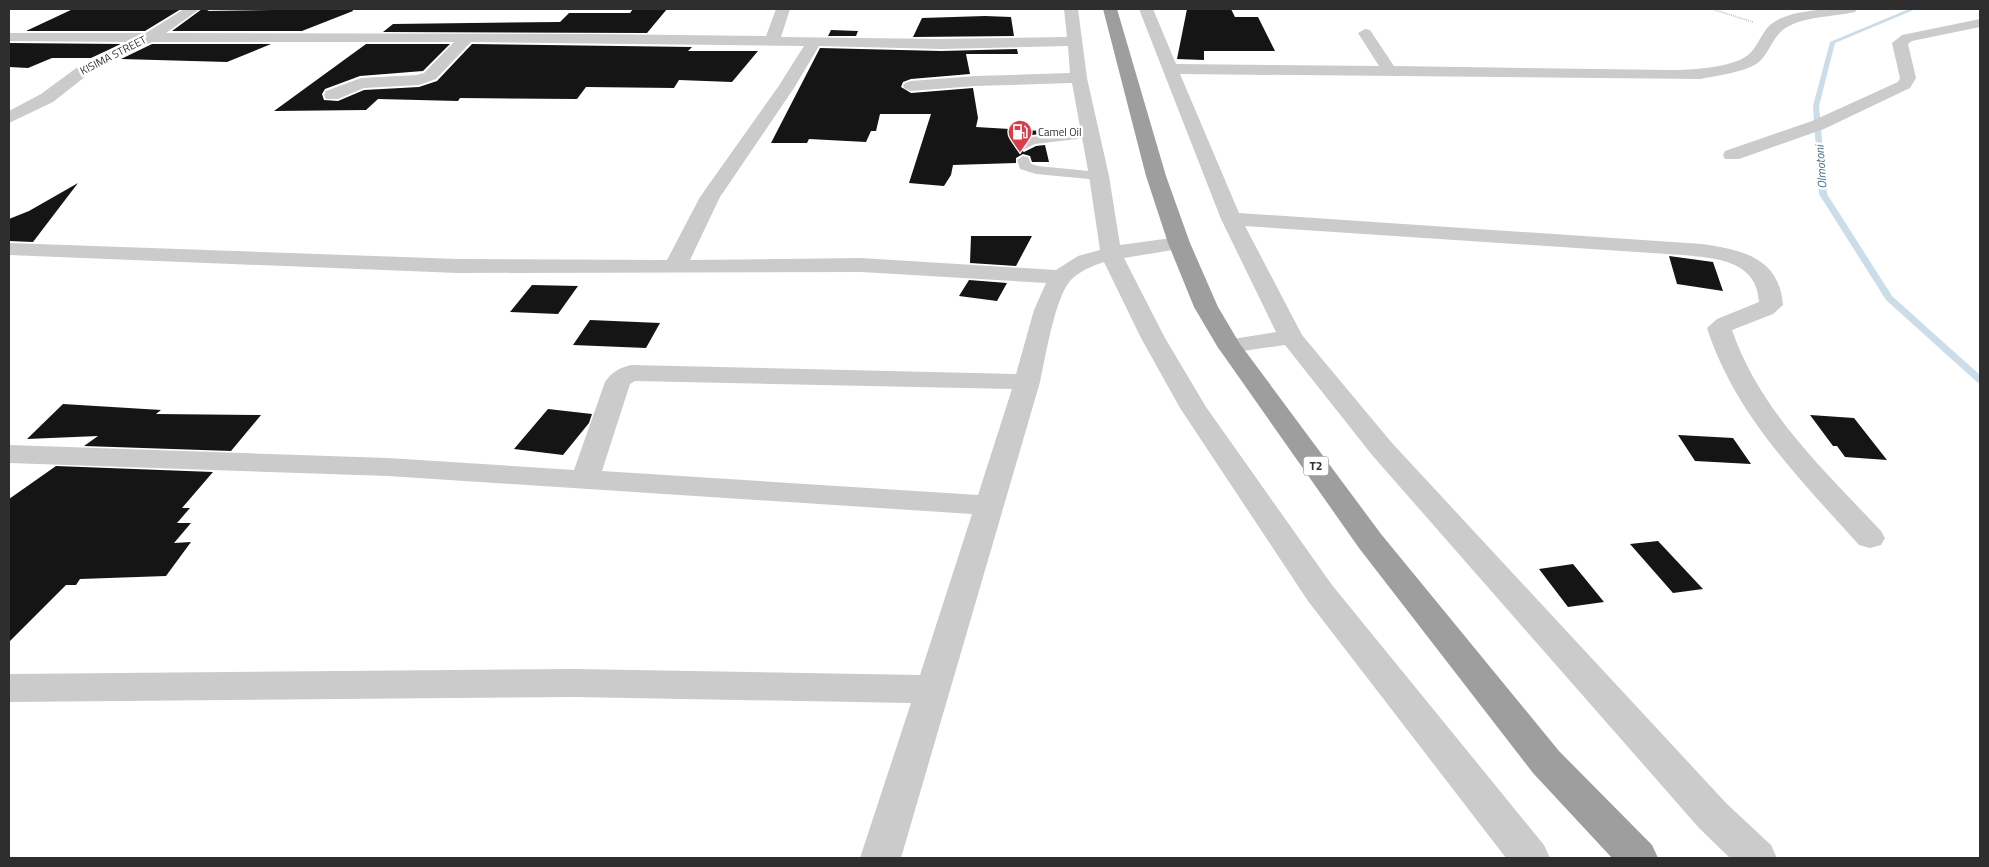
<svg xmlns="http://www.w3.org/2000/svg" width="1989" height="867" font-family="'Titillium Web',sans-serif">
  <rect width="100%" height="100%" fill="#fff"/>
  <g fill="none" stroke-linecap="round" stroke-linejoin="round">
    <path fill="#cbdde9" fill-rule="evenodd" d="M1909 9H1916L1835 43 1819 106 1827 194 1892 296 1980 375V383L1977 382 1886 300 1819 194 1813 106 1830 42Z"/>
  </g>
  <path fill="#151515" d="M73 9H181L145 31H26Z
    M202 9H211L207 11 352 9 353 11 302 31H172Z
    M633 9H667L647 33 383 32 393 24 560 22 569 13H630Z
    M1187 9H1231L1235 17H1258L1275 51H1204V60L1177 59Z
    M985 16 1011 17 1014 36 913 37 922 18Z
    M831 30 858 31 856 36H828Z
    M9 43 121 44 91 58H52L28 68 9 67Z
    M152 44H271L227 62 121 59Z
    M366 44H450L423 71 360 76 325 89 322 94 324 100 338 101 364 90 419 87 437 81 472 44 692 47 688 51H758L732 82 679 80 674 88 586 87 577 99 460 98 458 101 378 99 366 110 274 111Z
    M820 48 941 51 1017 49 1018 54H966L970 74 911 79 903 82 901 87 911 93 973 88 978 118 976 127 1041 131 1042 134 1031 135 1015 147 1024 152 1036 146 1045 145 1049 162H1032L1030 156 1023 154 1016 158V163L953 165 951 175 944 186 909 183 931 114H880L876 131H871L866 142 809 139 807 143H771Z
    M78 183 33 242 9 241V219L29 211Z
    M971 236H1032L1016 266 970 263Z
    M1669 256 1713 262 1723 291 1677 284Z
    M969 280 1007 283 997 301 959 296Z
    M532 285 578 286 558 314 510 312Z
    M590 320 660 323 646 348 573 345Z
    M63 404 161 410 156 414 261 415 231 451 84 446 98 436 27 439Z
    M548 409 592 414 589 423 563 455 514 449Z
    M1810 415 1854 418 1887 460 1845 457 1837 446H1833Z
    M1678 435 1733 438 1751 464 1695 461Z
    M56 466 213 472 182 508H190L177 523H191L174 543 191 542 166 576 80 579 76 585H66L9 642V499Z
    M1658 541 1703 589 1673 593 1630 544Z
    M1573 564 1604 602 1568 607 1539 569Z"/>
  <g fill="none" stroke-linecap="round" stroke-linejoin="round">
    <path stroke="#cbcbcb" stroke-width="2" stroke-dasharray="1 1" stroke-linecap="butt" d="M1712 9 1753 22"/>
    <path fill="#cbcbcb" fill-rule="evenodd" d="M1090 130 1096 134 1094 137 1035 144 1023 150 1017 146 1032 137Z
      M1023 156 1028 157 1031 164 1038 166 1099 172 1106 176 1099 180 1036 174 1020 169 1017 160Z"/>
    <path fill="#cbcbcb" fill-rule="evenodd" d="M184 9H200L166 33 592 34 766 36 776 9H790L781 37 941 39 1067 37 1064 9H1078L1087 78 1109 176 1120 245 1179 237 1187 238 1190 243 1187 248 1179 249 1124 258 1165 338 1206 407 1332 585 1544 845 1550 858H1506L1308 601 1180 408 1141 338 1104 262C1092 266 1079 271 1070 281 1055 298 1045 359 1040 382L901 858H860L911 703 575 697 9 702V674L575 669 920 675 972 514 388 476 9 463V445L388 458 574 470 605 382C612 372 619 368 631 365L1016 374 1034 310 1046 283 861 272 458 273 9 255V243L458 259 667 260 700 197 778 87 804 46 471 42 436 79 419 85 364 88 338 99H326L324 95 326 91 361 78 417 75 424 73 454 42H152L91 72 53 102 9 123V111L41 94 79 66 129 42 9 41V33H146ZM819 46 941 49 1068 46 1070 73 975 76 911 81 905 83 903 86 905 89 911 91 975 86 1072 83 1089 176 1100 250 1078 256 1056 270 861 258 690 260 720 197 794 88ZM635 381 1012 389 978 495 602 471 630 384Z
      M1139 9H1153L1176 64 1379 66 1358 33 1365 29 1370 30 1394 66 1669 70C1689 70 1732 68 1748 55 1756 49 1761 35 1768 27 1787 8 1832 9 1857 9L1855 12C1833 17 1803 16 1784 29 1773 37 1769 53 1759 62 1747 72 1715 76 1700 79L1180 74 1239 213 1702 244C1742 250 1779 257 1783 305L1773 314 1732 330C1760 411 1823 469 1881 531L1885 538 1881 545 1870 548 1859 545C1800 479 1735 415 1707 328L1717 319 1759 302C1757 260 1715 258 1682 255L1245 226 1302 335 1392 443 1727 804 1771 845 1777 858H1730L1699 828 1372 455 1285 345 1229 353 1220 351 1217 346 1220 341 1276 332 1221 219Z
      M1980 19V27L1912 41 1908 44 1916 78 1910 88 1824 129 1739 159H1725L1723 155 1725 151 1812 121 1898 82 1900 78 1892 43 1902 35Z"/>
    <path fill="#9e9e9e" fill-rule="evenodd" d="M1103 9H1117L1166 176 1190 243 1218 307 1240 344 1381 534 1559 751 1652 845 1658 858H1612L1533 773 1359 548 1217 346 1194 307 1168 243 1146 176Z"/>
  </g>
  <defs>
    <symbol id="fuel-pin" viewBox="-11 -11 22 30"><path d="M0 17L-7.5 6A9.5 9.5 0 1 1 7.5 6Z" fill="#d63f4a" stroke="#fff"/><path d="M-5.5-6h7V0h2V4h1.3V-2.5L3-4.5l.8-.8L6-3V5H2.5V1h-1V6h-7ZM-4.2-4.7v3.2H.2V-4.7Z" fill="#fff"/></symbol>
  </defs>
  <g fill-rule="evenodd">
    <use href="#fuel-pin" x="1006" y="118" width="28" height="38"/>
  </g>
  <g text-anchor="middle" stroke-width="5" stroke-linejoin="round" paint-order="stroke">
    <g font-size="11" fill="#2e2e2e" stroke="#fff">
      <text transform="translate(113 55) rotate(-27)" y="4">KISIMA STREET</text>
    </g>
    <g font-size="11" fill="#2e2e2e" stroke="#fff" text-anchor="start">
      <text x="1038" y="136">Camel Oil</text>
    </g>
    <g font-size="12" font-style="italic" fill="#436e89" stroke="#fff">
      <text transform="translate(1821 167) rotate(-94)" y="4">Olmotoni</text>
    </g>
    <rect fill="#fff" stroke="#6d6d6d" stroke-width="1" x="1303.5" y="456.5" width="25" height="19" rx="4"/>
    <g font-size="12" font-weight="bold" fill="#2e2e2e">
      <text x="1316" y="470">T2</text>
    </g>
  </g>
  <rect width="1989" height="867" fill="none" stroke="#2e2e2e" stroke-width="20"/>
</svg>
